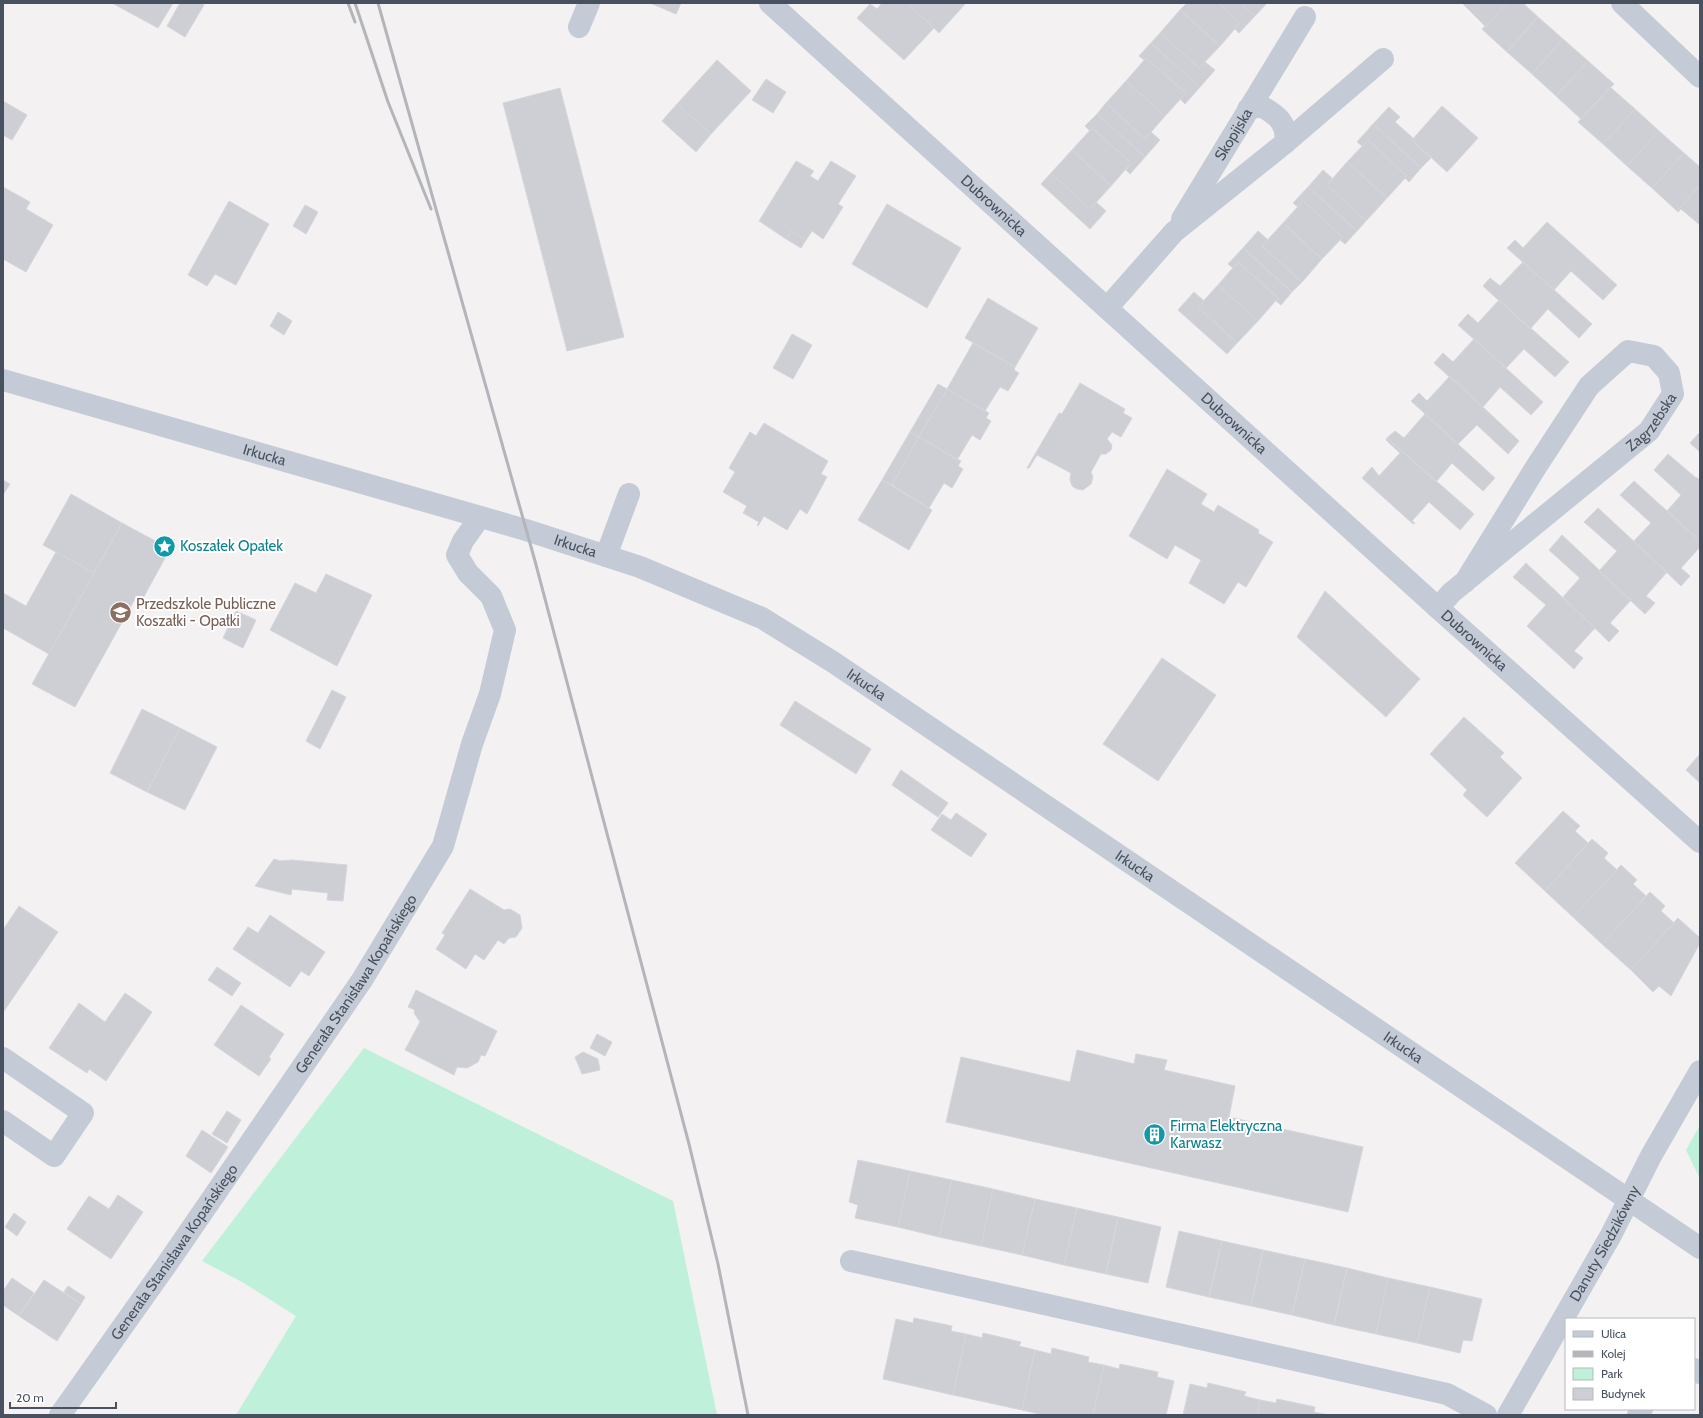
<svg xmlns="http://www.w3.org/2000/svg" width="1703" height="1418" font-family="Cabin,sans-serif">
  <rect width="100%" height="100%" fill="#f3f1f1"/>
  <path fill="#bff1da" d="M364 1048 673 1201 717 1415H236L296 1316 242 1282 202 1261Z
    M1700 1125V1179L1686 1150Z"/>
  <path fill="#cdcfd5" stroke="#d5d6dc" d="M112 3H173L158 28Z
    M180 3H201L204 5 185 37 167 26Z
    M650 3H681L676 14Z
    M882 3H907L934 28 904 60 857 18 870 4 877 9Z
    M907 3H966L939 33Z
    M1187 3H1218L1240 23 1220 46 1180 10Z
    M1218 3H1240L1255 16 1239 33 1235 29 1240 23Z
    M1240 3H1267L1255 16Z
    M1462 3H1507L1483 30 1482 29 1485 26Z
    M1507 3H1523L1538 17 1507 52 1483 30Z
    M1180 10 1220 46 1199 68 1160 33Z
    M1538 17 1563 39 1532 74 1507 52Z
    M1160 33 1199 68 1205 62 1215 70 1200 87 1151 43Z
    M1563 39 1588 61 1556 96 1532 74Z
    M1151 43 1200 87 1185 104 1180 99 1186 93 1146 58 1144 60 1139 56Z
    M1146 58 1186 93 1165 116 1126 81Z
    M717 60 751 91 711 134 677 104Z
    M1588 61 1614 84 1581 119 1556 96Z
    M766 79 786 92 773 113 752 100Z
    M1126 81 1165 116 1145 139 1106 103Z
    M1610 87 1635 109 1603 144 1578 122Z
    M560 88 624 337 567 351 503 103Z
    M3 101 27 115 12 140 3 135Z
    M1106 103 1145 139 1151 132 1160 140 1145 157 1097 114Z
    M677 104 711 134 696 152 662 121Z
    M1442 106 1478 138 1447 172 1412 140Z
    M1389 107 1400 117 1395 122 1413 138 1412 140 1431 158 1421 168 1373 124Z
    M1635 109 1659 131 1627 166 1603 144Z
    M1097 114 1145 157 1130 174 1126 170 1131 163 1092 128 1090 131 1085 126Z
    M1373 124 1421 168 1409 182 1405 178 1407 176 1368 140 1362 146 1357 142Z
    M1092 128 1131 163 1111 186 1072 150Z
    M1659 131 1684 153 1652 188 1627 166Z
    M1368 140 1407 176 1387 198 1347 162Z
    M1072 150 1111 186 1090 209 1051 173Z
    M1684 153 1700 167V185L1677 211 1652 188Z
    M796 161 814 171 810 176 818 181 831 161 856 176 838 204 843 207 823 239 812 231 806 240 791 231 786 239 759 221Z
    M1347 162 1387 198 1366 221 1327 185Z
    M1323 170 1332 178 1327 185 1366 221 1357 231 1308 187Z
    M1051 173 1090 209 1096 202 1106 211 1090 229 1041 184Z
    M1700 185V225L1681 209 1678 212 1677 211Z
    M3 187 30 202 26 209 53 225 26 272 3 259Z
    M1308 187 1357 231 1345 244 1340 240 1343 237 1303 201 1298 207 1293 203Z
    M229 201 269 224 236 285 215 274 207 286 188 275Z
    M1303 201 1343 237 1322 259 1283 223Z
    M887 204 961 248 927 308 852 264Z
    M305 205 318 212 306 234 293 226Z
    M1547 222 1617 285 1603 300 1571 271 1554 290 1507 248 1515 240 1523 248Z
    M1283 223 1322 259 1302 282 1262 246Z
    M791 231 806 240 801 248 786 239Z
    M1258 231 1268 240 1262 246 1302 282 1292 292 1243 248Z
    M1243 248 1292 292 1281 305 1276 301 1278 298 1238 262 1233 268 1228 264Z
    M1238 262 1278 298 1258 321 1218 285Z
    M1523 262 1592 324 1579 338 1548 309 1530 329 1483 286 1490 278 1500 286Z
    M1218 285 1258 321 1237 343 1198 307Z
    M1194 292 1204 301 1198 307 1237 343 1227 354 1178 310Z
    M988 298 1038 328 1015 367 965 338Z
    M1499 300 1569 362 1555 377 1524 349 1506 368 1458 325 1468 314 1478 323Z
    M278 312 292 321 284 335 270 326Z
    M792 334 812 345 793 379 773 368Z
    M1474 339 1543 402 1531 415 1500 387 1483 407 1434 363 1443 353 1453 362Z
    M973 343 1015 367 1014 370 1019 373 1008 391 1000 387 985 411 947 389Z
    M1450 376 1519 441 1508 454 1477 425 1458 444 1411 401 1419 393 1427 401Z
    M1080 383 1125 409 1123 413 1132 418 1121 437 1112 432 1107 439 1112 445 1111 450 1106 454H1101L1091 472 1093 477 1091 484 1083 490 1077 489 1072 486 1070 479 1071 473 1037 455 1029 468H1027L1059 413 1062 414Z
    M938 384 947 389 919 437 910 432Z
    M947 389 989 413 986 418 991 421 980 440 972 435 957 460 919 437Z
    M1425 414 1495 478 1483 491 1452 463 1436 482 1387 438 1395 431 1404 438Z
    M764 423 828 461 821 474 827 477 807 514 800 509 787 530 764 516 758 526 757 525 759 522 743 513 747 506 723 492 735 472 729 468 750 432 756 436Z
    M910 432 919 437 892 485 882 480Z
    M1700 432V452L1690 443Z
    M919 437 961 461 958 466 963 469 952 488 944 483 929 508 892 485Z
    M1387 438 1474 514 1460 530 1429 502 1412 521 1415 523 1413 524 1362 478 1372 467 1379 476 1400 453 1386 440Z
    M1668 454 1696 478V477L1700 480V541L1667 511 1681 495 1654 470Z
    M1167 469 1207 494 1201 504 1214 512 1218 505 1259 530 1258 533 1273 542 1246 587 1238 582 1224 604 1189 583 1201 560 1175 545 1167 559 1129 536Z
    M3 480 10 484 3 495Z
    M882 480 932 510 909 550 858 520Z
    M1634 481 1700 541V547L1681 568 1690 576 1681 586 1634 541 1651 523 1620 495Z
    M71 494 122 523 94 573 43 545Z
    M1598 508 1667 572 1646 596 1655 603 1645 614 1599 571 1617 551 1584 522Z
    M122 523 170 549 142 600 136 597 75 707 32 684Z
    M1562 535 1631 600 1610 623 1619 631 1609 642 1563 597 1580 578 1549 550Z
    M56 552 94 573 49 654 3 628V593L26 606Z
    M1526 563 1595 628 1574 651 1583 658 1574 669 1527 626 1546 605 1513 577Z
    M326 574 372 595 337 666 270 630 295 583 316 593Z
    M1325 591 1420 679 1386 717 1297 637Z
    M236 611 256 620 243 648 223 638Z
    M1162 658 1216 695 1158 781 1103 744Z
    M332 690 346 697 320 749 306 741Z
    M795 701 871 749 856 774 780 725Z
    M142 709 180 728 147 792 110 773Z
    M1464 717 1504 753 1500 757 1522 778 1487 817 1463 795 1467 790 1430 754Z
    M180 728 217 747 185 810 147 792Z
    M1700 754V783L1686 770Z
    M901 770 948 803 938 817 892 785Z
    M1563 811 1580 826 1575 831 1588 843 1545 891 1515 863Z
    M956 813 987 834 971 857 931 830 942 814 951 820Z
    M1592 839 1608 853 1604 858 1617 870 1573 917 1545 891Z
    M274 859 280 861 292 860 347 865 343 901 327 900 328 893 292 889 291 895 255 886Z
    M1621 865 1637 880 1633 884 1646 896 1602 944 1573 917Z
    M470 889 504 910 510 909 520 915 522 928 516 937 509 938 504 944 498 940 484 960 475 954 466 969 436 949 445 935 442 933Z
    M1650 892 1665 906 1661 911 1674 923 1631 970 1602 944Z
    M19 906 58 932 4 1011 3 930Z
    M270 915 325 952 309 976 301 971 290 987 233 949 248 927 258 933Z
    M1678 918 1700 938V943L1671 996 1659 986 1653 992 1631 970Z
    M217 967 241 983 232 996 208 980Z
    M416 990 497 1031 485 1056 481 1055 478 1062 467 1068 457 1067 454 1075 405 1050 420 1022 414 1013 415 1010 408 1007Z
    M125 993 152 1012 106 1081 89 1069 87 1073 49 1048 79 1003 105 1022Z
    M241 1005 284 1034 269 1057 271 1059 259 1076 214 1045Z
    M597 1034 612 1042 605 1056 590 1048Z
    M1077 1050 1134 1064 1136 1054 1167 1060 1164 1070 1235 1086 1229 1117 1363 1147 1348 1212 946 1122 961 1057 1070 1082Z
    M583 1052 598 1059 600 1070 582 1074 575 1057Z
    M227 1111 241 1120 227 1143 212 1134Z
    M202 1130 228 1147 211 1173 186 1156Z
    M858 1160 910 1171 898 1227 855 1218 858 1205 849 1202Z
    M910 1171 952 1180 939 1237 898 1227Z
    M952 1180 993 1189 981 1246 939 1237Z
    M993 1189 1035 1199 1022 1255 981 1246Z
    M118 1195 143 1212 111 1259 67 1229 89 1196 109 1209Z
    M1035 1199 1077 1208 1064 1265 1022 1255Z
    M1077 1208 1118 1217 1106 1274 1064 1265Z
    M14 1213 26 1222 17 1236 5 1227Z
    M1118 1217 1161 1227 1148 1283 1106 1274Z
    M1179 1231 1222 1241 1209 1297 1166 1287Z
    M1222 1241 1263 1250 1251 1306 1209 1297Z
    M1263 1250 1305 1259 1292 1315 1251 1306Z
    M1305 1259 1347 1268 1334 1325 1292 1315Z
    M1347 1268 1388 1278 1376 1334 1334 1325Z
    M12 1278 34 1293 19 1316 3 1305V1291Z
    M1388 1278 1430 1287 1417 1343 1376 1334Z
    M44 1280 81 1304 57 1341 19 1316Z
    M68 1286 85 1297 81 1304 64 1292Z
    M1430 1287 1482 1299 1472 1341 1463 1340 1460 1353 1417 1343Z
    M914 1318 952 1326 951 1331 966 1334 953 1395 883 1379 896 1319 913 1323Z
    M983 1333 1021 1342 1019 1346 1035 1350 1022 1410 953 1395 966 1334 982 1338Z
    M1052 1348 1089 1357 1088 1362 1104 1365 1093 1415H1044L1022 1410 1035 1350 1051 1354Z
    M1120 1364 1158 1372 1157 1377 1174 1381 1166 1415H1093L1104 1365 1119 1369Z
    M1208 1383 1246 1392 1244 1396 1260 1400 1257 1415H1183L1190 1384 1207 1388Z
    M1277 1399 1315 1407 1314 1412 1328 1415H1257L1260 1400 1276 1403Z"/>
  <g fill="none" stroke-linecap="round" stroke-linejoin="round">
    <g stroke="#c4cbd6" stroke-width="22">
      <path id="s1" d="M770 3 1438 608 1700 842"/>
      <path d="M1622 3 1700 77"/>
      <path d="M579 27 589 3"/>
      <path d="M1248 109 1261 106C1277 115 1288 123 1285 143"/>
      <path id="s2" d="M1182 219 1305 17"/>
      <path d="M1107 308 1174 232 1285 143 1383 59"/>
      <path id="s3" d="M3 380 526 530 640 567 762 618 833 662 1700 1248"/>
      <path d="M606 556 629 494"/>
      <path id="s4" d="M1438 608 1451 593 1649 431 1673 394 1669 373 1654 356 1628 351 1589 386 1536 467 1465 582"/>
      <path d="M3 1058 83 1113 54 1156 3 1121"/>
      <path d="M851 1261 1447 1394 1486 1415"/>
      <path d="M1694 1369 1700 1373"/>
      <path id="s5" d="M60 1415 167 1264 362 980 443 846 472 744 490 694 505 630 491 596 468 573 457 555 463 541 480 517"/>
      <path id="s6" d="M1508 1415 1611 1235 1651 1156 1700 1071"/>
      <path d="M1638 1415 1642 1409"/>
    </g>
    <path stroke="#b3b5bb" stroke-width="3" d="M348 3 355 22
      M355 3 388 102 431 209
      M378 3 535 561 689 1144 718 1264 748 1415"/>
  </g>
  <defs>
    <symbol id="sight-disc" viewBox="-11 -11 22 22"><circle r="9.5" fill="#0f9aa8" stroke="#fff"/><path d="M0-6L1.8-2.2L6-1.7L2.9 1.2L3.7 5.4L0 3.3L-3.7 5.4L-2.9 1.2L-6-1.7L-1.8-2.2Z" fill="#fff"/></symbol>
    <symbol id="school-disc" viewBox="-11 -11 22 22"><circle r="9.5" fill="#8d6e63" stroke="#fff"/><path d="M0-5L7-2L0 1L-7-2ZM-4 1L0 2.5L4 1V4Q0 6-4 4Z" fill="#fff"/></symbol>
    <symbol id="building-disc" viewBox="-11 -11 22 22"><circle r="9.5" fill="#0f9aa8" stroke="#fff"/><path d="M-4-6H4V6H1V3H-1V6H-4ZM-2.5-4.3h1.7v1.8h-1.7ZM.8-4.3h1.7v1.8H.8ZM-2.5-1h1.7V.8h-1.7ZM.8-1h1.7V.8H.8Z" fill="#fff"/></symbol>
  </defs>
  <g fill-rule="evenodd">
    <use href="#sight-disc" x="152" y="534" width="25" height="25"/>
    <use href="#school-disc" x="108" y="600" width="25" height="25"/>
    <use href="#building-disc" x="1142" y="1122" width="25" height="25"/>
  </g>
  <g text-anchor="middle" stroke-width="4" stroke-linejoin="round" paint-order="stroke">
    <g font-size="15" fill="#48515f" stroke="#fff">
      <text dy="5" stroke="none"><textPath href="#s2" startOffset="99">Skopijska</textPath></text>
      <text dy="5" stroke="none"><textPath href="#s1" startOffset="302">Dubrownicka</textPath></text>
      <text dy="5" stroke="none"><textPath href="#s4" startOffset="284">Zagrzebska</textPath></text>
      <text dy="5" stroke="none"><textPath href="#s1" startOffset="626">Dubrownicka</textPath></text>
      <text dy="5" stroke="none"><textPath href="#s3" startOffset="272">Irkucka</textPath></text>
      <text dy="5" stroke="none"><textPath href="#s3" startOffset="596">Irkucka</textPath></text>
      <text dy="5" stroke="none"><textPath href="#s1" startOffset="950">Dubrownicka</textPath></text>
      <text dy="5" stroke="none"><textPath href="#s3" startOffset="920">Irkucka</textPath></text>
      <text dy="5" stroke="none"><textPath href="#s3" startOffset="1244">Irkucka</textPath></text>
      <text dy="5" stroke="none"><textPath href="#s5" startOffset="523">Generała Stanisława Kopańskiego</textPath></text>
      <text dy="5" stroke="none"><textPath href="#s3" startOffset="1568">Irkucka</textPath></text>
      <text dy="5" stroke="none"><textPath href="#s6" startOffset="197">Danuty Siedzikówny</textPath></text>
      <text dy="5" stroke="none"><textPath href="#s5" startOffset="199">Generała Stanisława Kopańskiego</textPath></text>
    </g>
    <g font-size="15" fill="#0d838f" stroke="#fff" text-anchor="start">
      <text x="180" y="551">Koszałek Opałek</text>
      <text x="1170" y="1131">Firma Elektryczna<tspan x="1170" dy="17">Karwasz</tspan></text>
    </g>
    <g font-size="15" fill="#785e54" stroke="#fff" text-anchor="start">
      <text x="136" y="609">Przedszkole Publiczne<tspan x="136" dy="17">Koszałki - Opałki</tspan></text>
    </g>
  </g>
  <rect width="1703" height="1418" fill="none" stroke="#48515f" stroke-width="8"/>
  <rect x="1565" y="1318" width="130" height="92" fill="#ffffff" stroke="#b6b9bf"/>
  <rect x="1573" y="1331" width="20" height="6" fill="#c4cbd6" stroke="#b6b9bf"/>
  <text x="1601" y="1338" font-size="12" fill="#48515f">Ulica</text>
  <rect x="1573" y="1351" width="20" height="6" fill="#b3b5bb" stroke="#b6b9bf"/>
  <text x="1601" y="1358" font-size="12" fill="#48515f">Kolej</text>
  <rect x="1573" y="1368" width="20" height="12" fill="#bff1da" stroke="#b6b9bf"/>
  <text x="1601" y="1378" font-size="12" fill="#48515f">Park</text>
  <rect x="1573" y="1388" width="20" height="12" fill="#cdcfd5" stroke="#b6b9bf"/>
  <text x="1601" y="1398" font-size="12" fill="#48515f">Budynek</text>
  <path d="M10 1402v6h106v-6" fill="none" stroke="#48515f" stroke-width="2"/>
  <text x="16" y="1402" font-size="12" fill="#48515f" stroke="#ffffff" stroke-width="3" paint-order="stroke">20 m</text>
</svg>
